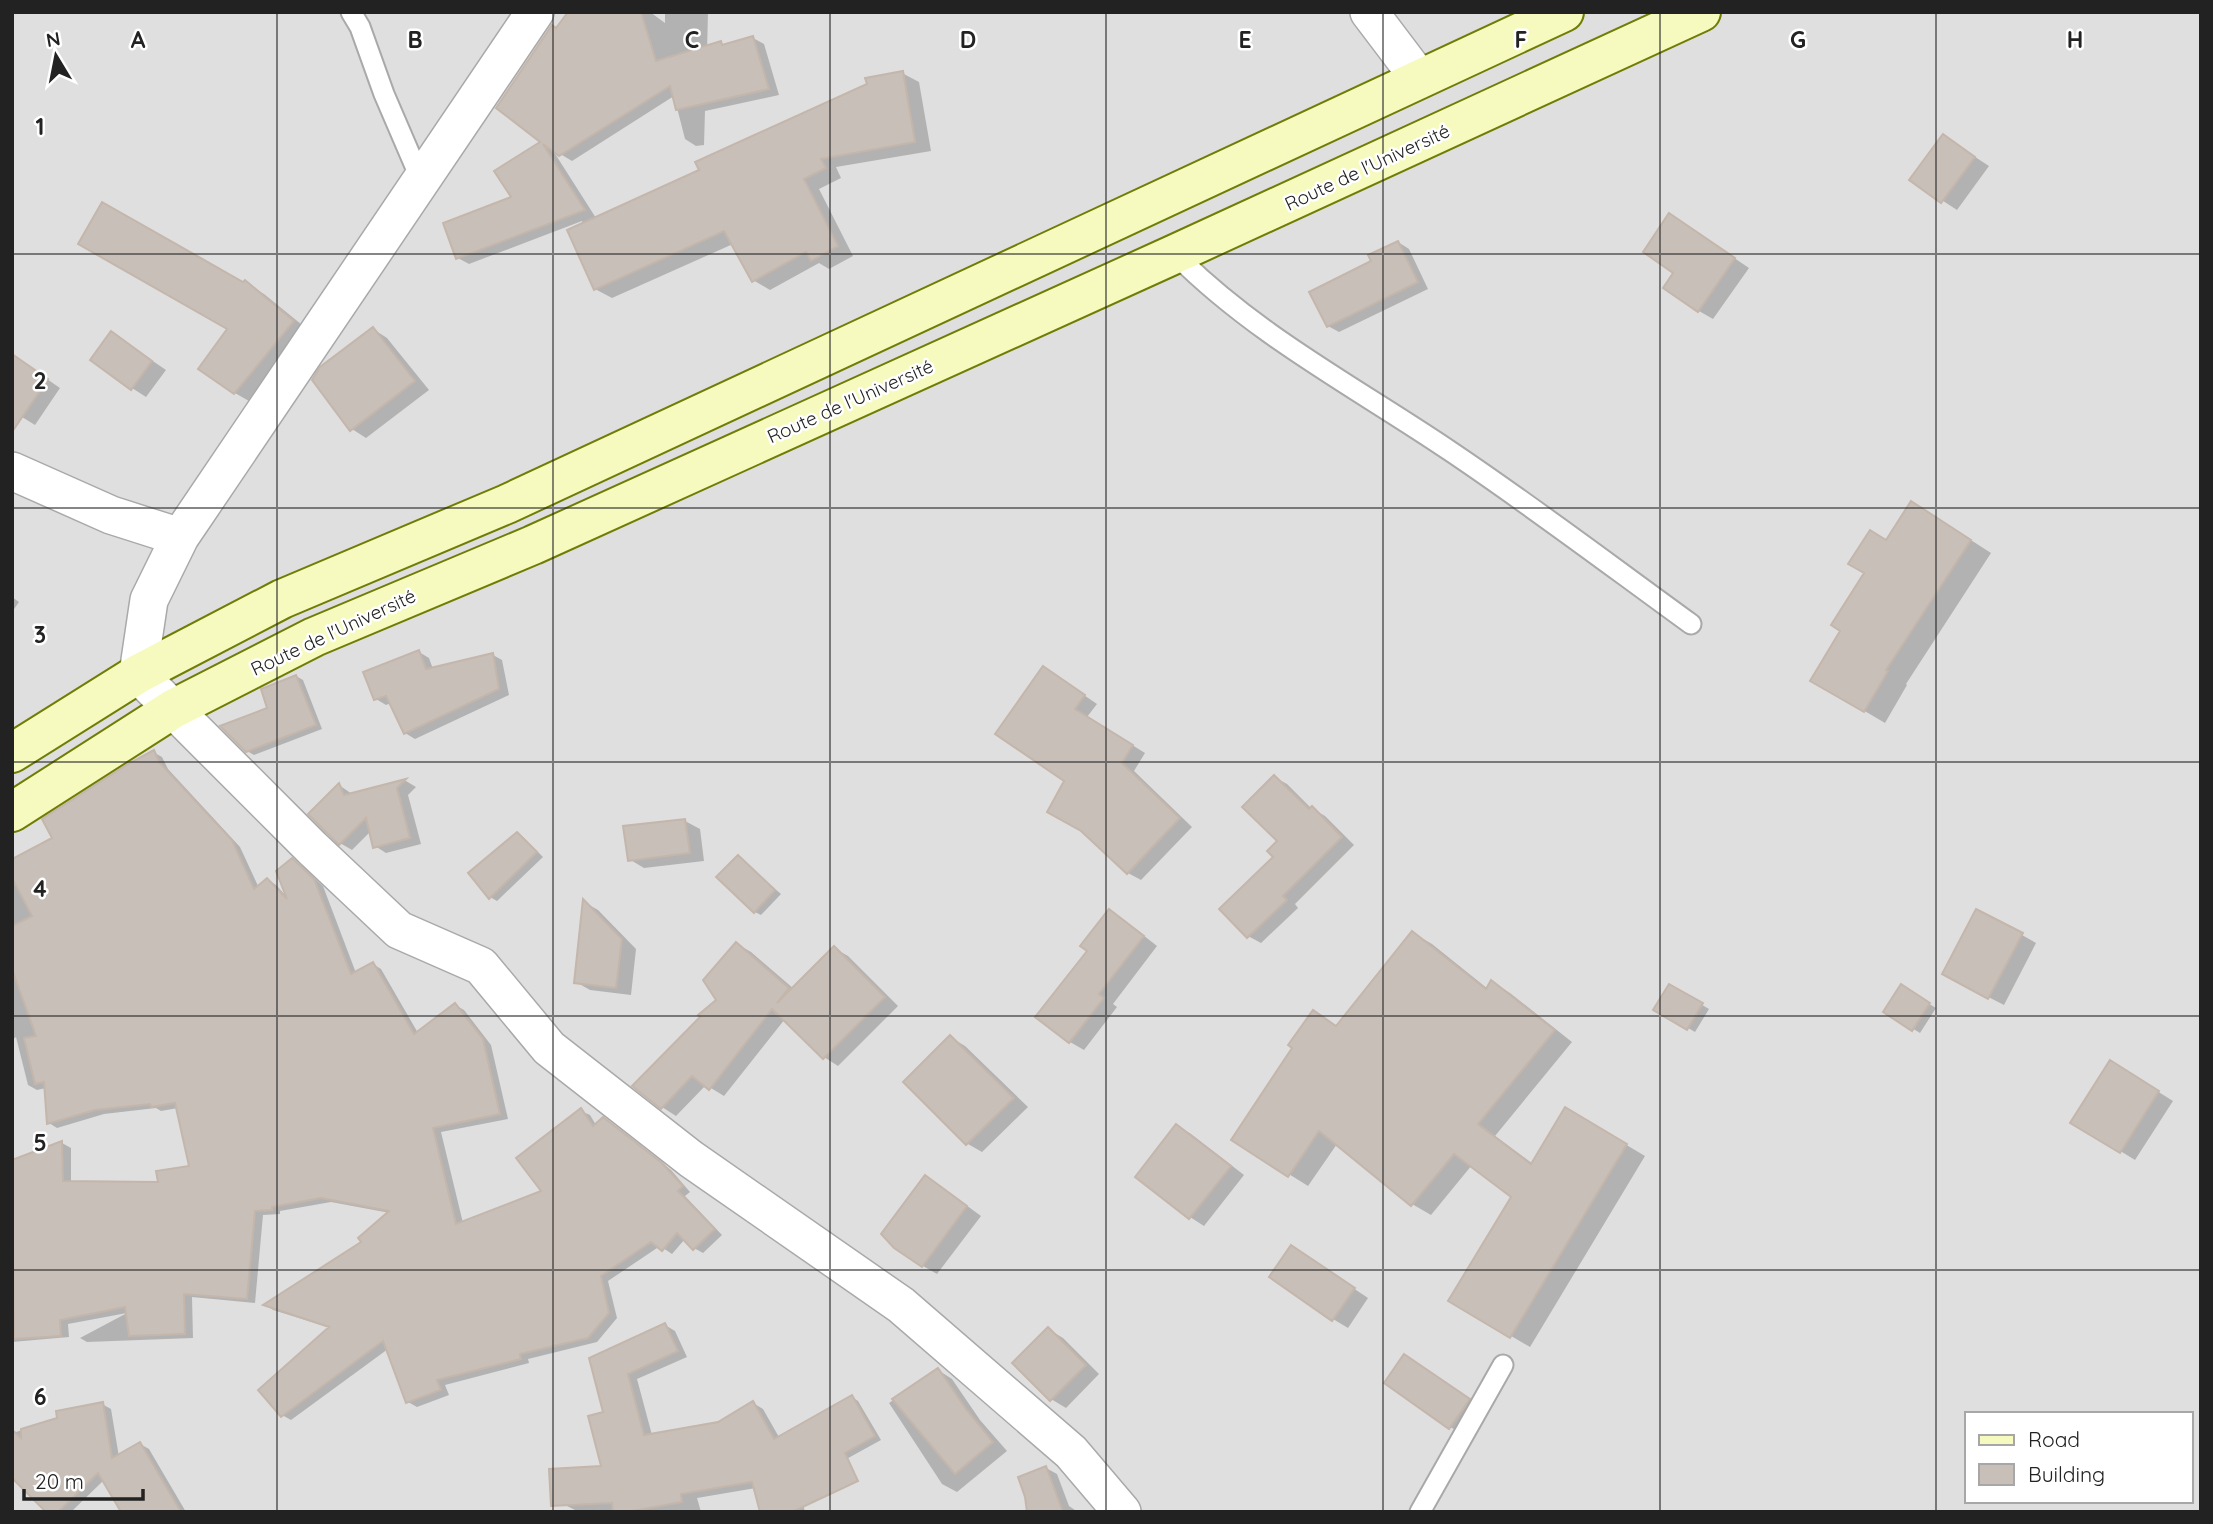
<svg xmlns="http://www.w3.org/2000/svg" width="2213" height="1524" font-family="Quicksand,sans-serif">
  <rect width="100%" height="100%" fill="#f2efe9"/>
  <path fill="#e0dfdf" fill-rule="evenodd" d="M12 12H2201V1512H12ZM1966 1414H2190V1501H1966Z"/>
  <path fill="#0003" d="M570 12H650L665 23V12H708L707 52 753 38 764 44 779 95 705 111 704 145 696 146 685 139 674 96 572 161 552 149 596 218 701 171 902 73 919 82 931 151 836 167 841 178 819 189 853 256 829 269 819 263 770 290 753 280 733 244 612 298 595 289 582 221 469 264 458 258 514 198 543 142 557 30Z
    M1943 136 1989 166 1957 210 1911 180Z
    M1684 224 1749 268 1713 319 1699 311 1676 272Z
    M1398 242 1409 249 1428 289 1339 332 1328 326Z
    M245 283 264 294 312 333 254 404 235 393Z
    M373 329 387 338 429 390 366 438 352 429Z
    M112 333 166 370 146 397 132 388Z
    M12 355 60 388 35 425 22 417Z
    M1932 515 1991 553 1906 684 1907 685 1885 723 1812 680 1842 630 1887 541Z
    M12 597 19 602 12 612Z
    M419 652 429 658 433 669 493 655 502 660 509 695 415 739 405 733 391 703 386 705 376 699Z
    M296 676 303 680 322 729 254 755 247 751 269 709Z
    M1056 676 1097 704 1087 717 1145 753 1134 771 1192 827 1141 880 1128 873Z
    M153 752 162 757 168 769 240 847 259 888 268 880 276 885 288 898 292 860 301 865 323 886 356 973 373 964 381 969 418 1033 455 1005 464 1010 491 1045 508 1119 441 1132 463 1223 543 1192 581 1111 590 1115 596 1125 612 1124 671 1170 690 1192 685 1196 722 1235 703 1253 694 1248 685 1239 672 1254 660 1246 608 1281 617 1318 597 1342 528 1359 529 1363 445 1385 449 1395 417 1407 408 1402 388 1349 291 1420 282 1415 331 1328 273 1310 266 1305 364 1242 390 1213 331 1202 280 1211V1214L263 1215 255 1303 192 1297 193 1338 87 1342 80 1338 127 1313 68 1324 69 1337 12 1342V1187L25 1186 15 1160 62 1143 71 1148V1183L160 1184 191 1167 178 1108 161 1111 156 1108 104 1114 57 1128 49 1123 46 1088 37 1090 28 1085 16 1037 12 1040V861L54 839Z
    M1274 777 1287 784 1311 808 1325 816 1354 845 1295 904 1298 908 1261 943 1248 936 1280 841Z
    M406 781 416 787 408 795 421 844 386 853 375 846 371 831 352 850 340 843 339 785 352 794Z
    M685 821 700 829 704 861 644 868 629 859Z
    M517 834 524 838 543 857 497 901 490 897Z
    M738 857 781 894 761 915 755 912Z
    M584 902 598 910 636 949 631 995 590 990 576 982Z
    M1110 912 1124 920 1157 946 1113 1004 1117 1007 1084 1050 1070 1042 1089 951Z
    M1413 933 1432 944 1488 989 1492 982 1510 993 1572 1042 1495 1136 1533 1164 1566 1109 1645 1156 1530 1347 1450 1300 1513 1197 1472 1165 1431 1215 1412 1204 1337 1144 1308 1186 1233 1139 1294 1048 1314 1012 1337 1026Z
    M2022 935 2036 943 2004 1005 1959 982Z
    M737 944 751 952 794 989 834 948 848 956 898 1006 838 1066 824 1057 785 1019 724 1096 706 1085 676 1116 662 1107 718 1000Z
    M1670 986 1709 1009 1695 1032 1656 1009Z
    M1901 987 1936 1008 1920 1033 1886 1012Z
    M950 1037 965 1046 1028 1107 982 1152 968 1144 905 1082Z
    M2125 1071 2173 1101 2135 1160 2073 1122Z
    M1177 1126 1191 1134 1244 1175 1204 1226 1190 1217Z
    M940 1186 981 1216 937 1274 923 1266Z
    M1292 1247 1368 1298 1348 1328 1333 1319Z
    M665 1325 675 1331 687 1357 637 1379 652 1435 718 1423 753 1403 763 1409 792 1460 805 1512H762L756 1488 697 1498 701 1512H587V1510H575L565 1505 603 1468 605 1413 591 1359Z
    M1048 1329 1063 1338 1099 1374 1066 1408 1051 1399Z
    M1405 1356 1482 1410 1465 1435 1450 1427Z
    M938 1370 952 1379 980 1420 1007 1451 957 1492 942 1484 889 1403Z
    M852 1397 858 1401 881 1440 841 1462Z
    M102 1404 111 1409 119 1457 140 1444 149 1449 186 1512H123L104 1480 71 1512H48L12 1475V1429L16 1432Z
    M1046 1468 1057 1474 1069 1506 1078 1512H1032Z"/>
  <path fill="#c7bfb8" stroke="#c4b6ab" stroke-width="2" d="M568 12H641L656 61 721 41 722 45 753 36 769 89 676 110 670 86 559 156 543 144 585 210 456 259 443 223 511 197 494 171 540 142 496 108 552 25 556 28Z
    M903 71 915 142 821 159 826 168 804 179 838 246 811 261 806 252 752 282 724 231 594 290 567 230 699 170 695 162 867 84 865 78Z
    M1943 134 1975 157 1941 203 1909 180Z
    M102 202 243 282 245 280 294 321 234 394 198 369 227 329 78 244Z
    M1669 213 1735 258 1698 312 1663 288 1673 273 1643 252Z
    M1398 241 1418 282 1327 327 1309 292 1371 261 1368 255Z
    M373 327 415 381 350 431 312 380 320 367Z
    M111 331 152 361 131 390 90 360Z
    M12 354 48 379 12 432Z
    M1911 501 1971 540 1886 670 1888 671 1864 712 1810 681 1840 631 1831 625 1864 573 1848 564 1870 530 1886 540Z
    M419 650 426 669 493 653 499 689 404 734 386 696 374 700 363 672Z
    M1043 666 1085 695 1075 709 1133 745 1122 763 1180 818 1127 874 1081 831 1047 812 1064 781 995 734Z
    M296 675 316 725 246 752 220 726 267 708 261 689Z
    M154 750 159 762 232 840 254 889 267 878 287 899 276 871 292 858 314 879 351 974 373 962 414 1034 455 1003 483 1039 500 1114 433 1128 456 1224 541 1191 516 1158 581 1108 593 1126 603 1117 662 1163 683 1186 678 1191 715 1229 693 1250 677 1233 662 1251 651 1242 601 1276 609 1313 588 1338 520 1354 521 1359 437 1380 441 1390 406 1403 383 1341 281 1417 258 1390 329 1327 263 1305 361 1242 358 1238 389 1211 321 1198 272 1207V1210L255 1211 247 1299 184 1294 185 1334 129 1336 125 1307 60 1320 61 1336 14 1339 12 1160 62 1141 63 1181 158 1182 156 1171 189 1166 175 1103 151 1107 150 1104 95 1110 47 1124 44 1082 35 1084 24 1038 36 1036 12 969V926L32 916 12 878V859L52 838 42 819 128 764Z
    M1274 775 1309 809 1312 806 1342 837 1283 896 1287 900 1247 938 1219 909 1273 857 1267 851 1277 841 1242 807Z
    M406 779 397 788 410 838 373 848 366 818 339 845 308 814 339 783 344 795Z
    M685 819 690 853 628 861 623 826Z
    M517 832 537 852 489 899 468 873Z
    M738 855 775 890 754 913 716 877Z
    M583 899 622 939 616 988 574 983Z
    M1109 909 1144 936 1099 994 1104 998 1069 1043 1035 1017 1087 951 1080 946Z
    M1976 909 2023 933 1988 999 1942 974Z
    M1412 931 1486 989 1491 980 1555 1030 1478 1124 1531 1164 1565 1107 1627 1144 1510 1338 1448 1301 1511 1197 1454 1154 1411 1206 1319 1131 1288 1177 1231 1140 1292 1048 1288 1045 1313 1010 1336 1026Z
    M736 942 789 988 777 1003 834 946 885 997 823 1059 772 1009 709 1090 692 1076 661 1109 632 1086 700 1017 698 1015 716 1000 703 980Z
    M1669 984 1703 1003 1687 1030 1653 1010Z
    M1901 984 1930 1003 1912 1031 1883 1012Z
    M950 1035 1014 1098 966 1145 903 1082Z
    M2110 1060 2159 1091 2120 1153 2070 1123Z
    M1176 1124 1231 1166 1189 1219 1135 1177Z
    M925 1175 967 1206 922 1267 894 1248 881 1234Z
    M1291 1245 1355 1288 1332 1321 1269 1277Z
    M665 1323 678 1351 628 1374 644 1435 718 1422 753 1401 774 1439 852 1395 875 1436 845 1453 858 1481 792 1512H760L752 1482 681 1494 682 1502 627 1512H613L612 1503 551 1506 549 1469 601 1466 588 1416 603 1412 589 1358Z
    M1048 1327 1086 1365 1050 1401 1012 1363Z
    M1404 1354 1470 1399 1449 1429 1384 1383Z
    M938 1368 966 1409 993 1442 955 1474 892 1399Z
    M103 1402 112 1458 140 1442 181 1512H121L98 1473 58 1512H46L12 1478V1430L21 1438V1429L57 1418 56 1411Z
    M1046 1466 1063 1512H1027L1025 1497 1018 1477Z"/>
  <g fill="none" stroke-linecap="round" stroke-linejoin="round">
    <defs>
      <path id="lane" d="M351 12 360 27 384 94 421 180
        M1175 254C1255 335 1357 388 1450 451 1532 506 1611 566 1691 624
        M1420 1512 1503 1365"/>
      <path id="street" d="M535 12 180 537 149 600 138 674 312 848 399 930 481 966 549 1048 691 1159 901 1305 1071 1452 1122 1512
        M1369 12 1419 78
        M12 471 111 515 180 537"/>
      <path id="secondary" d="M12 753 138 674 282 599 507 504 1564 12
        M12 812 173 709 314 637 533 545 1175 254 1701 12"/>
    </defs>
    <use href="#lane" stroke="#a9a9a9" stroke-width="23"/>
    <use href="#street" stroke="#a9a9a9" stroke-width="40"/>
    <use href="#secondary" stroke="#707d05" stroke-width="42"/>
    <use href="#lane" stroke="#fff" stroke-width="19"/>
    <use href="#street" stroke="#fff" stroke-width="37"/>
    <use href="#secondary" stroke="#f7fabf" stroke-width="38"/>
  </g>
  <path fill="none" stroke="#222" stroke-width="2" stroke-opacity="0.55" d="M277 12V1512M553 12V1512M830 12V1512M1106 12V1512M1383 12V1512M1660 12V1512M1936 12V1512M12 254H2201M12 508H2201M12 762H2201M12 1016H2201M12 1270H2201"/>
  <g text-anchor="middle" stroke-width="5" stroke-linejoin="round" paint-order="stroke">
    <g font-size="19" fill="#222" stroke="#fff">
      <text transform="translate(1367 167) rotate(-25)" y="7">Route de l'Université</text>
      <text transform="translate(850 401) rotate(-24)" y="7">Route de l'Université</text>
      <text transform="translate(333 632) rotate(-25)" y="7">Route de l'Université</text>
    </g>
  </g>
  <g font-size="23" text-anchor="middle" font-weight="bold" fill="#222" stroke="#fff" stroke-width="5" stroke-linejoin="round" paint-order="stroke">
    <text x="138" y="48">A</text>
    <text x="415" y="48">B</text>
    <text x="692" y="48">C</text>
    <text x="968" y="48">D</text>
    <text x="1245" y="48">E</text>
    <text x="1521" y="48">F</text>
    <text x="1798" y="48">G</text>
    <text x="2075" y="48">H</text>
    <text x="40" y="135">1</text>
    <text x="40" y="389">2</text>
    <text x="40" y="643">3</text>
    <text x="40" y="897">4</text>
    <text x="40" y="1151">5</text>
    <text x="40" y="1405">6</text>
  </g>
  <rect width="2213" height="1524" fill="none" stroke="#222222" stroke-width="28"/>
  <rect x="1965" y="1412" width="228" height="91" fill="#ffffff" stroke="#a7a7a7" stroke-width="2"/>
  <rect x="1979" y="1435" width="35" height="10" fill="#f7fabf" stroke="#a7a7a7" stroke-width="2"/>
  <text x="2028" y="1447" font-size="21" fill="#222222">Road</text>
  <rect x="1979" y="1464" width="35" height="21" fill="#c7bfb8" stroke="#a7a7a7" stroke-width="2"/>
  <text x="2028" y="1482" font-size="21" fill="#222222">Building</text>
  <g transform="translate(56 56) rotate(350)" stroke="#ffffff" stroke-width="5" paint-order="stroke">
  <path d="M0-5L12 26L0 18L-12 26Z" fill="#222222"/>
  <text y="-10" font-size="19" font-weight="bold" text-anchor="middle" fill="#222222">N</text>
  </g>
  <path d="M24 1489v10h119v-10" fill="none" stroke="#222222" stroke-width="3.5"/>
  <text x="35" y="1489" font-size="21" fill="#222222" stroke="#ffffff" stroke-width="5" paint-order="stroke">20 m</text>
</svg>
